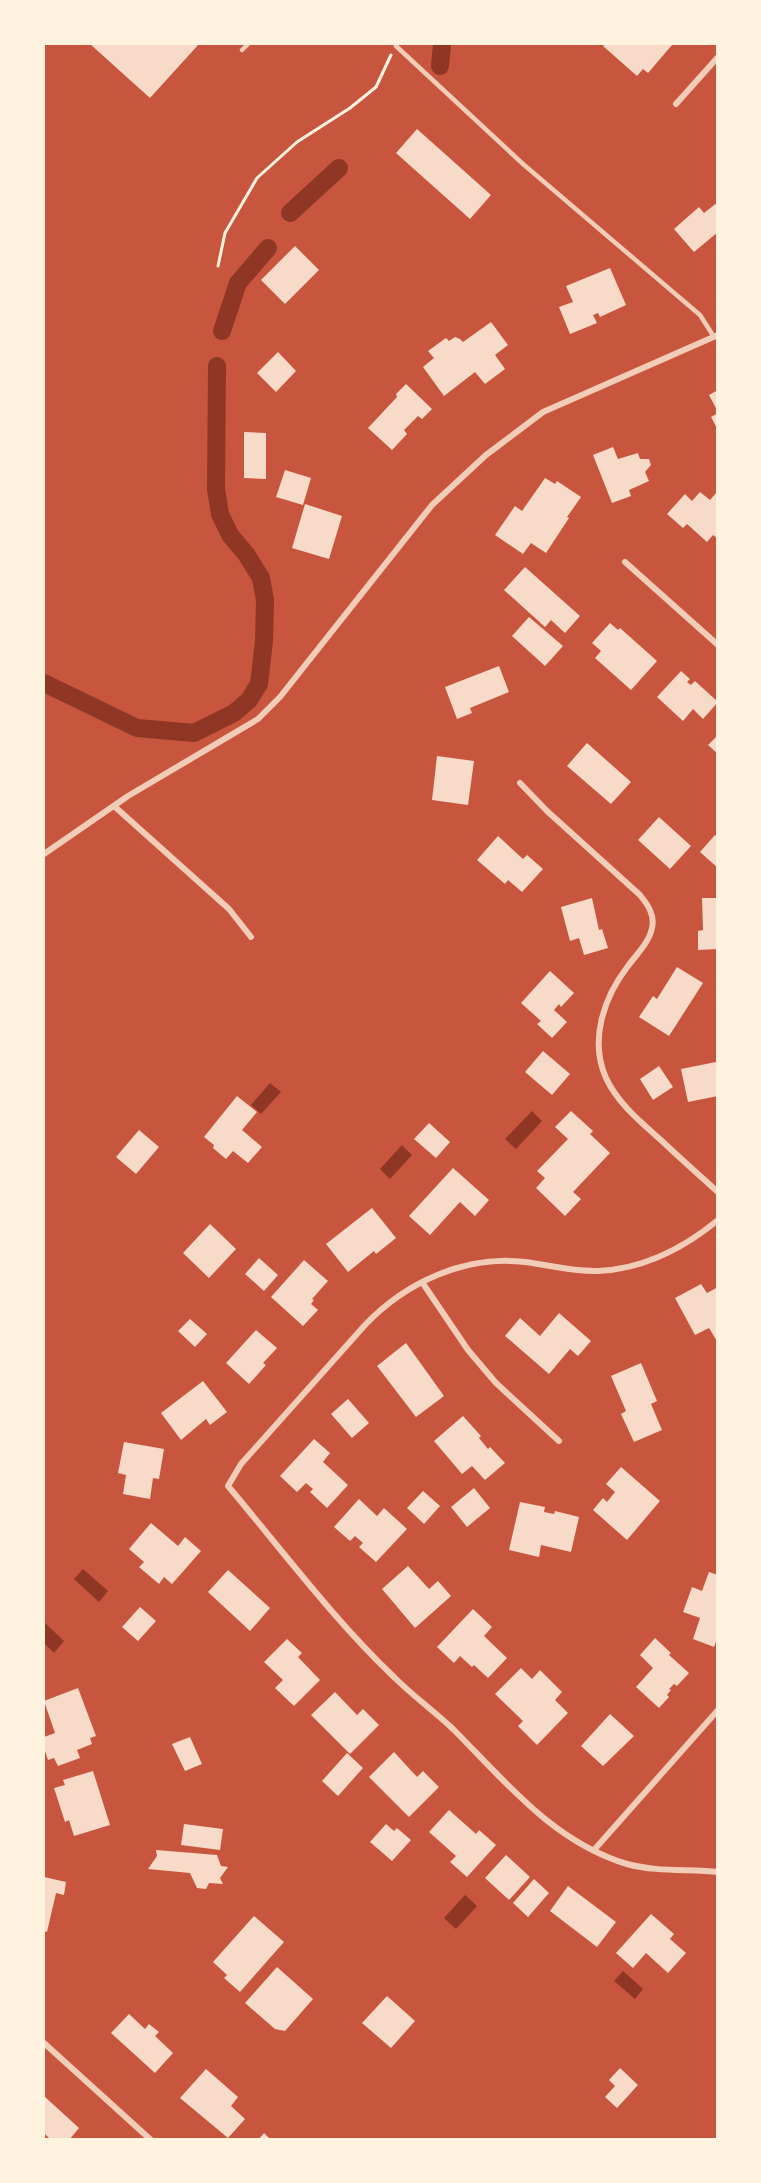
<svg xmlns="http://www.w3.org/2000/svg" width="761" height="2183" font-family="Merriweather,serif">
  <rect width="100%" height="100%" fill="#c8553d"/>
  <path fill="#8f3625" d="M270 1083 281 1092 261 1114 251 1105Z
    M532 1111 542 1121 516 1149 505 1139Z
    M402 1145 412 1155 390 1179 380 1169Z
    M83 1569 108 1591 99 1602 74 1579Z
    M44 1622 64 1641 54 1653 44 1643Z
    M465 1895 477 1906 456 1929 444 1918Z
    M623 1971 643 1989 635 1999 614 1981Z"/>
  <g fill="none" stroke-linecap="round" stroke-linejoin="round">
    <path stroke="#8f3625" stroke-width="18" d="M440 66 442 44
      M290 213 339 168
      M222 331 238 283 268 248
      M44 683 137 728 194 733 234 713 249 700 259 684 264 641 265 600 261 578 246 554 230 535 220 514 216 489 217 366"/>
  </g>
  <path fill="#f7dbc8" d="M90 44H199L150 98Z
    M606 44H670L672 45 648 73 643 69 637 76 603 46Z
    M417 129 491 195 470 219 396 153Z
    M718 202V232L694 252 674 229 699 207 704 213Z
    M295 246 319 270 285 304 261 280Z
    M610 268 626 305 600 317 598 313 593 315 597 323 570 334 559 307 573 302 566 286Z
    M491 322 508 345 495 355 505 369 485 384 475 372 444 396 423 367 434 358 428 351 446 338 449 341 455 337 460 339 463 342Z
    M278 352 296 371 276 392 257 373Z
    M406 384 432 409 422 419 418 416 404 430 407 434 392 450 368 428 397 397 396 394Z
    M718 390V412L709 395Z
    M718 413V430L711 417Z
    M244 432 266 433V479L244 478Z
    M613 447 618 459 638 453 640 459H649L651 465 645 472 649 481 629 490 631 496 612 503 593 455Z
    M285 470 311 478 303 505 276 497Z
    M545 478 555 484 557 481 581 497 567 517 569 518 546 553 531 543 523 554 495 535 515 506 522 511Z
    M700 492 710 500 716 493 718 494V539L713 535 707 542 687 524 683 528 667 514 685 494 692 501Z
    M305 504 342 516 329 559 292 548Z
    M525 567 580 616 565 633 551 620 545 627 504 590Z
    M529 617 563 646 545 666 512 636Z
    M610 623 618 630 620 628 657 661 631 690 595 658 601 651 592 643Z
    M499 666 509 692 470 708 472 713 457 719 445 687Z
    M681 671 690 679 687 682 691 685 695 681 718 702 703 719 693 709 683 721 657 697Z
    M718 735V754L708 745Z
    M587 743 631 782 611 804 567 766Z
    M437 756 474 761 468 805 432 800Z
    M659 817 691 846 670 869 638 840Z
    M715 835 718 837V868L700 852Z
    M498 836 523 859 527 855 543 869 522 892 508 880 505 884 477 860Z
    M592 898 599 930 602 929 608 948 584 955 579 938 570 941 561 907Z
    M702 898H718V949L698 950V931L703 930Z
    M677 967 703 983 669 1036 639 1017 653 996 657 999Z
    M550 971 574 993 561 1007 559 1004 554 1010 567 1022 552 1038 537 1024 541 1021 521 1003Z
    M543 1051 570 1074 552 1095 525 1072Z
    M716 1062 718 1096 688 1102 681 1069Z
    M659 1066 673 1087 653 1100 640 1079Z
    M237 1096 257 1112 242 1130 262 1147 248 1163 233 1151 226 1159 213 1148 214 1145 204 1137Z
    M571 1111 593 1131 590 1134 610 1153 573 1192 581 1199 565 1216 536 1188 545 1178 537 1171 568 1139 555 1127Z
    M429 1123 450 1142 436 1158 414 1139Z
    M139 1130 159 1147 136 1174 116 1157Z
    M453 1168 489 1200 475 1216 460 1202 430 1235 409 1216Z
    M372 1208 396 1238 376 1254 374 1251 348 1272 326 1244Z
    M210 1224 236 1249 209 1278 183 1253Z
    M259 1258 278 1275 264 1291 245 1274Z
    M304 1260 328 1281 312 1299 314 1300 311 1304 318 1310 303 1326 271 1297Z
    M701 1284 707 1293 718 1287V1343L709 1328 695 1335 675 1298Z
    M559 1313 591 1341 578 1356 570 1349 549 1374 505 1336 520 1318 540 1336Z
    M190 1319 207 1334 195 1347 178 1331Z
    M256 1330 277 1348 263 1363 266 1365 249 1384 226 1363Z
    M406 1343 444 1396 416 1417 377 1366Z
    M641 1363 657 1401 651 1404 662 1430 634 1442 621 1414 626 1411 611 1376Z
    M203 1381 227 1412 210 1425 206 1419 181 1440 161 1413Z
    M348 1399 369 1423 352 1438 331 1414Z
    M463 1416 481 1436 479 1438 488 1449 490 1447 505 1463 485 1480 472 1466 462 1474 434 1441Z
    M314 1439 330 1453 323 1462 348 1485 327 1508 310 1492 313 1489 306 1483 297 1492 280 1476Z
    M124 1442 164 1449 159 1479 153 1478 150 1499 123 1494 126 1475 118 1473Z
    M621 1467 660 1501 627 1540 593 1510 603 1498 607 1502 615 1492 606 1484Z
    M474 1488 490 1508 467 1527 451 1507Z
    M423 1491 440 1506 424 1524 407 1508Z
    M359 1499 377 1516 384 1508 407 1529 376 1562 359 1547 363 1543 355 1536 350 1541 334 1527Z
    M520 1502 545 1507 544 1512 554 1514 555 1511 579 1517 571 1552 541 1545 539 1557 509 1550Z
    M151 1523 178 1546 185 1537 201 1551 172 1584 164 1577 159 1584 139 1567 144 1562 129 1549Z
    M408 1566 429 1589 438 1581 451 1596 415 1628 382 1589Z
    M228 1570 270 1608 250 1631 208 1592Z
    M709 1572 718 1575V1636L714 1647 693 1639 700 1618 683 1612 692 1587 702 1591Z
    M140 1607 156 1621 138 1641 122 1627Z
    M473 1609 492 1627 484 1636 507 1658 488 1678 474 1665 472 1667 460 1656 454 1663 437 1647Z
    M655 1638 671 1653 669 1655 689 1673 677 1686 674 1684 669 1689 671 1690 667 1695 669 1697 659 1708 636 1687 653 1668 640 1655Z
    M287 1639 302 1653 298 1657 320 1680 294 1706 275 1688 283 1680 264 1662Z
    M521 1668 532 1679 540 1670 562 1692 555 1700 568 1713 537 1745 518 1726 523 1721 495 1694Z
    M78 1688 96 1736 90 1738 92 1744 77 1750 80 1758 58 1766 54 1758 48 1760 44 1748V1737L55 1733 44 1701Z
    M335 1692 357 1715 363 1709 379 1725 350 1754 311 1715Z
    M610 1714 634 1736 603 1766 581 1746Z
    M190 1737 202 1764 185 1771 172 1744Z
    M394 1752 417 1777 423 1771 439 1787 409 1817 369 1777Z
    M347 1753 363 1768 338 1796 322 1781Z
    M93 1771 110 1825 74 1836 69 1820 65 1822 54 1788 65 1785 63 1780Z
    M449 1810 476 1834 479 1830 496 1845 467 1877 450 1862 456 1856 429 1832Z
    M184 1824 223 1829 220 1850 181 1845Z
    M386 1824 394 1831 397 1828 411 1840 392 1861 370 1842Z
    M156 1850 217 1855 221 1866 228 1867 220 1878 223 1884 209 1883 206 1889 197 1888 190 1873 148 1869 157 1856Z
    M506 1855 530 1877 509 1900 485 1878Z
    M44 1877 66 1882 64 1895 56 1893 47 1932 44 1931Z
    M534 1879 549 1893 528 1917 513 1903Z
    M568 1886 616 1922 597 1947 550 1911Z
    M651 1914 674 1934 670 1939 686 1953 668 1973 646 1953 633 1968 616 1953Z
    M254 1916 284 1942 240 1992 224 1978 227 1975 213 1962Z
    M277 1967 313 1999 285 2031 275 2029 245 2003Z
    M387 1996 415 2021 391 2048 362 2023Z
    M129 2014 145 2029 149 2024 159 2032 155 2036 173 2053 155 2073 111 2033Z
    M620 2068 638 2085 617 2108 605 2097 615 2086 609 2080Z
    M206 2069 238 2097 231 2106 245 2119 228 2138 180 2098Z
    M44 2096 79 2128 69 2140H51L44 2133Z
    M264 2133 271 2140H258Z"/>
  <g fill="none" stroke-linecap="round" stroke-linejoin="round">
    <path stroke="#fff3e0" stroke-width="3" d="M218 266 225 233 257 178 297 142 350 108 376 87 391 55"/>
    <path stroke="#f1ccb7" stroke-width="4.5" d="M396 46 523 164 700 315 714 337
      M242 50 248 44"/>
    <path stroke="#f1ccb7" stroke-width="6" d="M676 104 718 57
      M625 562 718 645
      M520 783 547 811 640 895C648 905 655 915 652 928 649 943 636 955 628 966 604 997 589 1040 606 1078 618 1104 642 1123 663 1142 681 1159 699 1175 718 1192
      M114 806 229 909 251 937
      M44 854 128 796 258 719 280 697 432 505 486 455 543 412 718 335
      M718 1220C684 1248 643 1269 598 1271 573 1272 549 1265 525 1262 465 1255 406 1282 365 1325L241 1464 228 1486C282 1550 334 1620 395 1678 413 1696 434 1711 453 1729 505 1781 553 1842 627 1864 656 1872 688 1869 718 1872
      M422 1282 468 1350 496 1383 559 1441
      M594 1850 718 1710
      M44 2043 151 2140"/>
  </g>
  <rect width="761" height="2183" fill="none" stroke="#fff3e0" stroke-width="90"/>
</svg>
